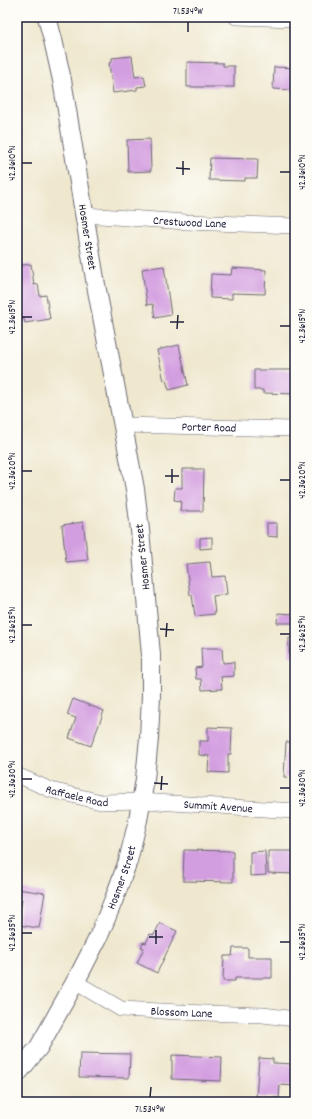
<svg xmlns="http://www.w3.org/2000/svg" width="312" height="1119" font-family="Dekko,sans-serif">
  <rect width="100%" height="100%" fill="#fdfcf7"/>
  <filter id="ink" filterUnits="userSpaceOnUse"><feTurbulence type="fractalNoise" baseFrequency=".025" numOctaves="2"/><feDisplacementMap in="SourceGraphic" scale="8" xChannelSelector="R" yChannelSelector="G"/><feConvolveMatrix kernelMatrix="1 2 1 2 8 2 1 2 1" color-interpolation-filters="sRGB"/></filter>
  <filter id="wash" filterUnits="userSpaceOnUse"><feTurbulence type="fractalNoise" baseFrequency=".012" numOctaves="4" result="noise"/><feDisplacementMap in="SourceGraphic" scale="16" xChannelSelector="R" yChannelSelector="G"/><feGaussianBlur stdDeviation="0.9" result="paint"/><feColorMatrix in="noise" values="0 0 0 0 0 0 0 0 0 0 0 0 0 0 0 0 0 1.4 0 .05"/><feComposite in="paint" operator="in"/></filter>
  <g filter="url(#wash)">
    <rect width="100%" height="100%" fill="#efe8cf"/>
    <g id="blocks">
      <path fill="#d39ee0" d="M132 56 135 77 144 76 146 86 137 87V90L113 93 109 63 112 62V58Z
        M187 62 223 63V66H234V87H187Z
        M274 67 295 68V92H293V90L273 89Z
        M150 139 151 171 128 172 127 140Z
        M17 152 23 154 17 168Z
        M210 158 258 159 257 178H245V181L209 180Z
        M31 264 34 285 38 284 40 296 46 295 50 319 25 323 24 319H22L19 299H17V266Z
        M164 266 171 315 155 318 153 304 147 305 142 269Z
        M232 268 266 270 265 294 232 293V299L210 298 211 274 231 275Z
        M179 345 188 385 169 390 166 380 164 381 157 350Z
        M254 370H295V394L263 393V390H254Z
        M17 443 20 454H17Z
        M182 469H204L203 511H180L181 501 174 500 175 488H182Z
        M83 522 88 560 66 562 62 525Z
        M267 523H277V537L267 536Z
        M212 537V548L200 549V538Z
        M210 562 212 577 225 576 227 594 213 596 215 614 195 616 192 595H190L186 564Z
        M278 613 294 614V623H277Z
        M289 638H295V656H289Z
        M201 648H222L223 663 234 662V676L221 677 222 689 202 690 201 679H196L195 668 202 667Z
        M73 699 104 711 91 746 69 738 76 718 67 715Z
        M208 727 232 728 231 754H228V773L208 772 209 756 199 755V741H208Z
        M286 742H295V778L284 777Z
        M184 850 233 851V882L183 881Z
        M265 851 266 875 250 876V852Z
        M268 851H295V874L268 873Z
        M17 889 45 893 39 928 18 925 22 899H17Z
        M160 923 177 931 157 973 137 963 144 948 141 947 143 942 146 943 150 934 154 935Z
        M233 948H248V957H272V978H235V981H223L224 956H232Z
        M80 1053 130 1054 129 1078 79 1077Z
        M172 1055 222 1057 221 1081 172 1079Z
        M259 1058 273 1059V1063L295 1064V1086L280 1085 279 1098 256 1097Z"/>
    </g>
  </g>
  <g filter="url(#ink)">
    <use href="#blocks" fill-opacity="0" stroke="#6a676f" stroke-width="1"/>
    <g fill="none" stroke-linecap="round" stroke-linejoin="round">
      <defs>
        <g id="minor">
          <path d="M236 17 295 19"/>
          <path id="s1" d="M85 215 186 222 295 226"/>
          <path id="s2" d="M122 425 295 429"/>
          <path id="s3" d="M17 775 51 790 101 802 141 801 295 811"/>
          <path id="s4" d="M75 982 121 1009 180 1012 263 1015 295 1019"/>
        </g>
        <g id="tertiary">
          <path id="s5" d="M17 1074 39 1047 79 975 98 938 114 899 128 861 138 820 145 779 149 738 151 696V655L140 530 135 489 96 285 62 80 53 40 47 17"/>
        </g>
      </defs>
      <use href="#minor" stroke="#6a676f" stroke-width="16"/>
      <use href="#tertiary" stroke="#6a676f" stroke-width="20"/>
      <use href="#minor" stroke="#fff" stroke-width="15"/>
      <use href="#tertiary" stroke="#fff" stroke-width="18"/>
    </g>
  </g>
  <path fill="none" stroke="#22223b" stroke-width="1.5" d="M188 32V22M22 163H32M176 168 190 169M280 172H290M183 175V161M22 317H32M170 322H184M280 326H290M177 329 178 315M22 471H32M165 476H179M280 480H290M172 483V469M22 625H32M160 629 174 630M280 634H290M166 637 167 623M22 779H32M154 783 168 784M280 788H290M161 790 162 776M22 933H32M149 937H163M280 942H290M156 944V930M150 1097 151 1087"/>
  <g text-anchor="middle" stroke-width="3" stroke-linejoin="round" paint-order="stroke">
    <g font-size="12" fill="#22223b" stroke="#fdfcf7">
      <text dy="4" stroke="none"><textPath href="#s1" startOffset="105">Crestwood Lane</textPath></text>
      <text transform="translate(88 237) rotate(81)" y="4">Hosmer Street</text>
      <text dy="4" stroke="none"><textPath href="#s2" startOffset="87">Porter Road</textPath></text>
      <text transform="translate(142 557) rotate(-96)" y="4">Hosmer Street</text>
      <text dy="4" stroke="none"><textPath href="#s3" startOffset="64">Raffaele Road</textPath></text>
      <text dy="4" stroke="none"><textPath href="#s3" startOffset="206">Summit Avenue</textPath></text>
      <text dy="4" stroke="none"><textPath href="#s5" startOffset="224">Hosmer Street</textPath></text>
      <text dy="4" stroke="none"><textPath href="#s4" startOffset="114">Blossom Lane</textPath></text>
    </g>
  </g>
  <rect width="312" height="1119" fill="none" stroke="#fdfcf7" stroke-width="44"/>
  <rect x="22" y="22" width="268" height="1075" fill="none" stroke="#22223b" stroke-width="1.5"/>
  <g font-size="10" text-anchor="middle" fill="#22223b">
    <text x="188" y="14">71.534°W</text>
    <text transform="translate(11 163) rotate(-90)" y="4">42.3610°N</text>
    <text transform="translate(301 172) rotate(-90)" y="4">42.3610°N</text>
    <text transform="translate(11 317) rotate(-90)" y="4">42.3615°N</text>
    <text transform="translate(301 326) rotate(-90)" y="4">42.3615°N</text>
    <text transform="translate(11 471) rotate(-90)" y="4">42.3620°N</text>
    <text transform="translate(301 480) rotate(-90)" y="4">42.3620°N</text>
    <text transform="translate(11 625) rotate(-90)" y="4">42.3625°N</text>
    <text transform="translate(301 634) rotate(-90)" y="4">42.3625°N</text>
    <text transform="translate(11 779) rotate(-90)" y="4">42.3630°N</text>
    <text transform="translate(301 788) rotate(-90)" y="4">42.3630°N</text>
    <text transform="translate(11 933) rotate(-90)" y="4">42.3635°N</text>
    <text transform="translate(301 942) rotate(-90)" y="4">42.3635°N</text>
    <text x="150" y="1112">71.534°W</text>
  </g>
</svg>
